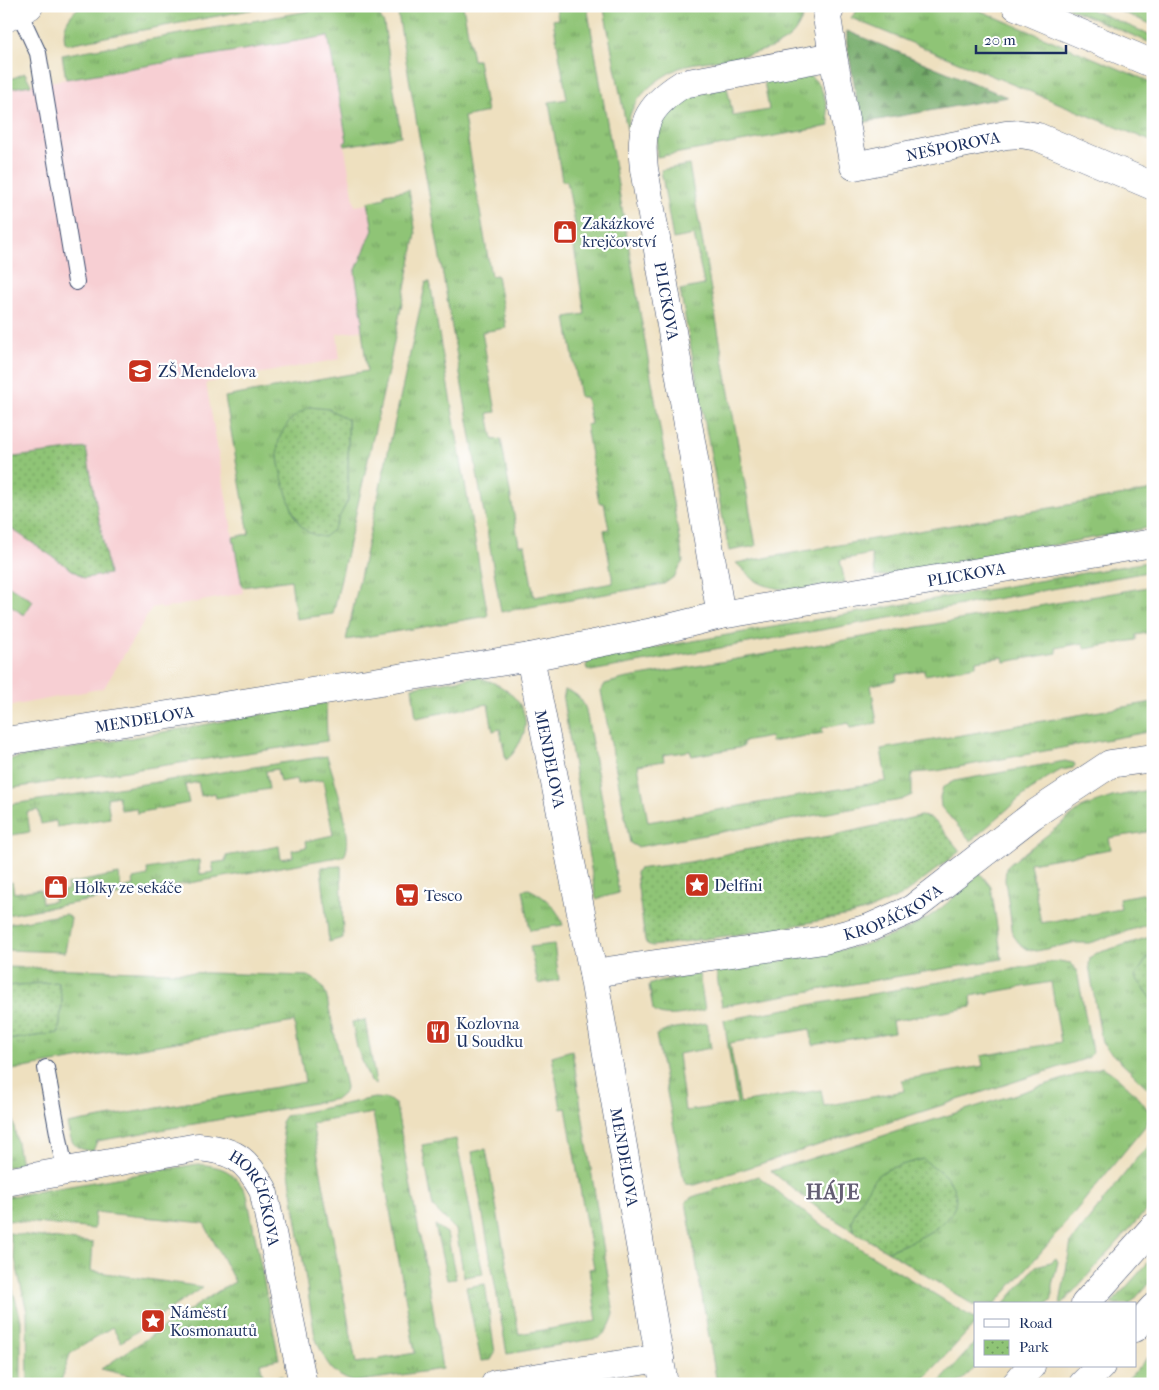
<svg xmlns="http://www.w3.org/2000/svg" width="1159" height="1390" font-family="'IM FELL French Canon',serif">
  <defs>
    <pattern id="grass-tufts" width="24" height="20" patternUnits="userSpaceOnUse" patternTransform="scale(1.25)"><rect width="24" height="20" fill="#8fc476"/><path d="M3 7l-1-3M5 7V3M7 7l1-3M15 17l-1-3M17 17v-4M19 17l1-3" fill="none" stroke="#74a064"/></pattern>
    <pattern id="forest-firs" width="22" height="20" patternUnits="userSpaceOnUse" patternTransform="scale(1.25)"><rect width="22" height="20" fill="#73aa67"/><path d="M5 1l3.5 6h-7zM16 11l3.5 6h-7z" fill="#5e8b58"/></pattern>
    <pattern id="park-dots" width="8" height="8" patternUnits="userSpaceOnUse" patternTransform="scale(1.25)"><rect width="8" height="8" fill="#8fc476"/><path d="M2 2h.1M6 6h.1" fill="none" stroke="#74a064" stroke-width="1.8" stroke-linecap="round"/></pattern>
  </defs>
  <rect width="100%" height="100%" fill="#fff"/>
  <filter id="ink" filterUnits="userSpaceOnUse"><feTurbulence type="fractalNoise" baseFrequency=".02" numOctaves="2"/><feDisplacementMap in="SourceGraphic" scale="10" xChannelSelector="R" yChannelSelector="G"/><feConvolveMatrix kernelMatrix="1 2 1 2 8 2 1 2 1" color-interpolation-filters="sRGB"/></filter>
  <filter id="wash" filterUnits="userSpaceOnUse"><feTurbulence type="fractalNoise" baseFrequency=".0096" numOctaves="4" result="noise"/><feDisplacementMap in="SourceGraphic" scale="20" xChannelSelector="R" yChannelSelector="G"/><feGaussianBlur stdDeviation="1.12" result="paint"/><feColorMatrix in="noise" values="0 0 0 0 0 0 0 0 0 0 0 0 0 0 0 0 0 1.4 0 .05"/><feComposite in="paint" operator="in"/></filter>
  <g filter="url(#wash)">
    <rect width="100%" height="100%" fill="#eee0bf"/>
    <path fill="#f7cfd3" d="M328 36 347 142 344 143 355 206 368 204 373 230 355 272 363 322 361 323 362 330 337 334 340 359 206 383 243 593 161 609 160 606 152 608 104 688 6 707V603L23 615 32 601 6 584V525L84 578 109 574 86 448 6 458V89Z"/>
    <path fill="url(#grass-tufts)" stroke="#557a6a" fill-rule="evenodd" d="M80 6H271L68 44 65 42C62 26 68 17 80 6Z
      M337 6H374L384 24 401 136 345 146 344 143 347 141 328 36 66 79 62 55Z
      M398 6H463L473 60H478L487 112 464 117 491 276 497 275 506 328 482 332 496 412 488 413 493 440 501 439 519 545H525L534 597 613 583 604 530 609 529 604 503H599L586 425 591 424 586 397H580L566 317 585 314 572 235 577 234 567 181H562L549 102 567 99 553 20 558 19 556 6H587L683 561 675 576 664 584 501 612 398 14Z
      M607 6H781L804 15C800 23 796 33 789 38 770 55 717 59 691 64 669 70 642 88 632 110 629 116 628 123 627 130L604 9Z
      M860 6H969L1153 83V142L851 18Z
      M1064 6H1083L1153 36V44Z
      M1108 6H1153V25Z
      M25 73 31 85 6 89V81Z
      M806 74C826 83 826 106 830 126L657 157C654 103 683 97 727 87L733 116 769 110 764 81Z
      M689 165 756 546 729 551 680 290 704 285 694 235 673 239 661 170Z
      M409 190 416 234 389 367 333 614 296 619 291 580 242 587 233 537 249 534 225 397 367 371 361 322H363L355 272 373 230 368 202 385 198V194ZM348 420V500L343 510 303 528 294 514 280 468Z
      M426 282H430L488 616 346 640Z
      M1153 490V527L876 577 871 554 840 560 845 583C816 586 779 597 753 579 747 574 742 568 736 563Z
      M1153 561V571L591 671 587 669 586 666C588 660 595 659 601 657Z
      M1153 586V632L1136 635V640L1085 649 1083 643 1056 648 1057 653 1004 662 1003 657 976 661V666L925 675 924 670 896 675 897 680 871 685 877 723 850 728 849 723 822 728 823 733 771 742 770 737 743 742V747L692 756 690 751 663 755 664 761 638 765 648 822 886 781 881 749 1153 702V731L937 771 912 773V795L901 800 637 847 630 843 601 691 605 684 623 679Z
      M476 677C506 683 538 709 520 742 516 749 513 755 506 760L500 729 493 731 488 704 416 718 412 687Z
      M565 690C577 693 582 699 586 710L619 893 596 899 563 700Z
      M326 703 327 741 6 789V760Z
      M327 756C333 775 356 841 344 856L6 915V883L12 882 14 893 40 889 42 903 54 901 53 893 68 890 67 884 119 874 121 889 134 886 133 879 148 876 147 869 199 860 200 874 214 872 212 863 226 861V856L279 846 281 859 293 857 292 850 307 847 306 841 333 835 323 780 297 784 296 779 280 782 277 769 266 771 269 789 216 798 215 793 201 796 198 782 185 785 189 803 137 813 136 808 121 810 118 796 107 798 110 818 57 827 56 821 41 824 38 810 27 812 30 832 6 836V805Z
      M1065 761 1074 763 1075 765 1073 768 1061 770 1047 778 1019 799 971 841 941 807 940 797 943 787 954 781Z
      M1153 789V831L1109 838 1111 849 1030 863 1041 923 1121 909 1119 898 1153 892V923L1089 943H1073L1037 951 1027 949 1019 943 1013 935 1005 880 1006 868 1010 864 1083 807 1112 797Z
      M341 866 343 938 329 942 321 867Z
      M980 873 991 887 1002 959 722 1006 716 971C745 967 774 962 804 957 842 950 883 943 917 924 941 911 961 891 980 873Z
      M529 889C544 896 558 908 563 925L530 930 523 890Z
      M66 914 71 918 65 952 6 950V924Z
      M1153 936V955L1146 961 1136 977 1153 1000V1093L1108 1050 1102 1043 1089 965 1090 958 1094 954Z
      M554 944 559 980 538 984 530 947Z
      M1059 961 1071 963 1077 971 1091 1046 1092 1053 1088 1058 695 1185 686 1184 684 1181 656 1035 670 1029 707 1023 711 1048 678 1054 685 1111 737 1104 724 1020ZM1051 982 1061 1042 981 1056 983 1066 902 1080 904 1091 824 1106 821 1090 740 1103 730 1043 810 1029 813 1045 894 1032 892 1021 972 1007 971 996Z
      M6 967 308 976C317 980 322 984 326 994L346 1087 345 1092 337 1099 97 1141 93 1151C73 1149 71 1143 67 1124L305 1082 294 1022 6 1071V1040L59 1033 62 999 58 982 6 986Z
      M699 974 705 1010C691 1012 663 1021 653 1010L649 985 659 981Z
      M365 1020 376 1084 370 1081 357 1048 352 1022Z
      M572 1050 614 1314C611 1324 608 1331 599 1338L507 1354 472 1152 486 1149 519 1334 597 1321 589 1269 594 1268 566 1108 561 1109 552 1056Z
      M1102 1067C1117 1074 1143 1099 1150 1114L1147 1124 1050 1242 995 1304H975V1306L887 1251C910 1243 930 1234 948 1218L950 1181 923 1160 884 1171 851 1223 855 1232 821 1211 771 1171Z
      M6 1082 21 1165 6 1167Z
      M374 1098 388 1099 396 1105 432 1303 442 1369 354 1382C329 1374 325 1359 315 1337L281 1122 285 1116ZM373 1113 415 1353 356 1363 312 1123Z
      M456 1139 483 1274 464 1277 456 1230 433 1207 422 1145Z
      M1153 1142V1203L1062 1304H1060L1071 1242 1137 1158Z
      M198 1164C225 1167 234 1171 247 1195L279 1359 260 1363 264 1380 282 1376 284 1384H165L101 1369 220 1290 235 1282 204 1223 95 1212 94 1229 6 1220V1197Z
      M758 1176 814 1220 975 1319V1324L919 1384H717L686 1202 692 1197Z
      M435 1225 447 1233 456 1279 447 1280Z
      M9 1233 93 1243 91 1271 203 1287 121 1342 112 1327 70 1354 60 1384H28L27 1312Z
      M1153 1257V1279L1130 1304H1111Z
      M1056 1258 1058 1262 1052 1285V1299L1047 1304H1004L1036 1266 1051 1262Z
      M6 1265 21 1320V1384H10L6 1366Z
      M485 1284 495 1353 491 1360 481 1361 466 1287Z
      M975 1343V1366H977L957 1384H938Z
      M1153 1352V1384H1124L1126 1381Z"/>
    <path fill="url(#forest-firs)" stroke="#476c62" d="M847 31 1007 97 861 123 847 43Z"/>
    <path fill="url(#park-dots)" stroke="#557a6a" d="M309 407 329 409 348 420V500L333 530 324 537C317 536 309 534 303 528 292 518 279 471 278 456 277 450 278 442 280 437 286 422 296 414 309 407Z
      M86 448 109 574 84 578 6 525V458Z
      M920 816 929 817 938 824 960 851 903 895 871 909 854 914 771 930 652 946 647 944 645 941 636 873 638 869 690 862 744 850 830 836Z
      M1153 955V1000L1135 977 1146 960Z
      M58 982 62 999 59 1033 6 1040V986Z
      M923 1159C931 1166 944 1172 950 1182 975 1219 912 1242 887 1251L855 1232 851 1223C854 1213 870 1181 878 1175 887 1167 911 1163 923 1159Z"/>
    <path fill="#8fc476" stroke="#557a6a" d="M6 584 33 601 24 615 6 603Z"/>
  </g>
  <g filter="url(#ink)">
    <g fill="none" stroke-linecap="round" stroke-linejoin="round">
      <defs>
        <path id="service" d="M19 12 38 53 76 282
          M46 1068 65 1171"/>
        <g id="minor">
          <path id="s1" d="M831 6 827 17 833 56 854 166 1006 135 1021 134 1038 137 1153 186"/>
          <path d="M721 615 644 169C639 126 646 107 683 84L833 56"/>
          <path id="s2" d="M530 657 593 973 664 1384"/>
          <path id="s3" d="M6 741 530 657 648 633 721 615 1153 543"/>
          <path id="s4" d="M593 973 824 940 869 928 912 909 1033 815 1110 764 1153 758"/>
          <path id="s5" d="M6 1182 198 1147C233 1150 246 1158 263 1189L303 1384"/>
          <path d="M495 1384 660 1358"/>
        </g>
        <path id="tertiary" d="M6 18 29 6"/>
        <path id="secondary" d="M1016 6 1153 64
          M1085 1304 1153 1228
          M1135 1328 1153 1308
          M1016 1384 1031 1366
          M1083 1384 1101 1366"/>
      </defs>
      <use href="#service" stroke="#3b4a6d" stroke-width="18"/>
      <use href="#minor" stroke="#3b4a6d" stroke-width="29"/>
      <use href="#tertiary" stroke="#3b4a6d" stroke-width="29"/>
      <use href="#secondary" stroke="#3b4a6d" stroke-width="29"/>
      <use href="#service" stroke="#fff" stroke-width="16"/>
      <use href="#minor" stroke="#fff" stroke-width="28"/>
      <use href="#tertiary" stroke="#fff" stroke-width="28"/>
      <use href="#secondary" stroke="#fff" stroke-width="28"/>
    </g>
  </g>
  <defs>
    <symbol id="shop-square" viewBox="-11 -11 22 22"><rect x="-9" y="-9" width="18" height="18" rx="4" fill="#c8321e" stroke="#fff"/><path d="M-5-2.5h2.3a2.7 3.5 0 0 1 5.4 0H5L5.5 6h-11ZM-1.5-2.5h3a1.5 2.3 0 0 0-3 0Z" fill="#fff"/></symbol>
    <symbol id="school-square" viewBox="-11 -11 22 22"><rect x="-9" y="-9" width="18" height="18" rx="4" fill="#c8321e" stroke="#fff"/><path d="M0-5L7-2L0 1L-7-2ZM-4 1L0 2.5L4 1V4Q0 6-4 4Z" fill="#fff"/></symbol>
    <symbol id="sight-square" viewBox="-11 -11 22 22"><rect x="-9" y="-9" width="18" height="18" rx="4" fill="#c8321e" stroke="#fff"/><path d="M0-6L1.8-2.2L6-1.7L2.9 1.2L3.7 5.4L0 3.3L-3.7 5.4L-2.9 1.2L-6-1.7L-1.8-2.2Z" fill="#fff"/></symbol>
    <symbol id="supermarket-square" viewBox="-11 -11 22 22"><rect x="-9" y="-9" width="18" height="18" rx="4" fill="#c8321e" stroke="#fff"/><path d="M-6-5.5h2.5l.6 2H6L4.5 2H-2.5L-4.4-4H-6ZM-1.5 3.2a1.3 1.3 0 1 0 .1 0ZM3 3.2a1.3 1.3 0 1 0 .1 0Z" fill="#fff"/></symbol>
    <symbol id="restaurant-square" viewBox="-11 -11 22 22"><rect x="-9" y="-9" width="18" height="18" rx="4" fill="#c8321e" stroke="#fff"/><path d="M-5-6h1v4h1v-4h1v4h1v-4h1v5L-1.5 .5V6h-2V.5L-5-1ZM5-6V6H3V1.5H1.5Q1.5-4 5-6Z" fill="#fff"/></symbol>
  </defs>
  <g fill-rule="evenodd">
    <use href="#shop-square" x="551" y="218" width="28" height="28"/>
    <use href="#school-square" x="126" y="357" width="28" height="28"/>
    <use href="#sight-square" x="683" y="871" width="28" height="28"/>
    <use href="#shop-square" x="42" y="873" width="28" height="28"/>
    <use href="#supermarket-square" x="393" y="881" width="28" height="28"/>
    <use href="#restaurant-square" x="424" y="1018" width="28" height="28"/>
    <use href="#sight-square" x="139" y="1307" width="28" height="28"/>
  </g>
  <g text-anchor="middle" stroke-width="4.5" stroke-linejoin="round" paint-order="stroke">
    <g font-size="16" fill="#1b2f5e" stroke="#fff">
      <text dy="6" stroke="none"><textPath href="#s1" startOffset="264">NEŠPOROVA</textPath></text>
      <text transform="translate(667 301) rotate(80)" y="6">PLICKOVA</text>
      <text dy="6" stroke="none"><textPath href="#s3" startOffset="975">PLICKOVA</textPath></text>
      <text dy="6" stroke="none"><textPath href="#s3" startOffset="140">MENDELOVA</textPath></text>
      <text dy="6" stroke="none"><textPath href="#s2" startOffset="104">MENDELOVA</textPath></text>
      <text dy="6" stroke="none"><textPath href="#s4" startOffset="308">KROPÁČKOVA</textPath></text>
      <text dy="6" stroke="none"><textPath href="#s2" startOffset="509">MENDELOVA</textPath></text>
      <text dy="6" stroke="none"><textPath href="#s5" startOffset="282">HORČIČKOVA</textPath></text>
    </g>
    <g font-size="16" fill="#1b2f5e" stroke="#fff" text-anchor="start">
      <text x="582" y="229">Zakázkové<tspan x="582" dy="18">krejčovství</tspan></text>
      <text x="158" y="377">ZŠ Mendelova</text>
      <text x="714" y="891">Delfíni</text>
      <text x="74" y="893">Holky ze sekáče</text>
      <text x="424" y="901">Tesco</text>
      <text x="456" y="1029">Kozlovna<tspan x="456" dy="18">U Soudku</tspan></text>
      <text x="170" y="1318">Náměstí<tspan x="170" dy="18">Kosmonautů</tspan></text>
    </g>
    <g font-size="21" font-weight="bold" letter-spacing="1" fill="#645e73" stroke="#fff">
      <text x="833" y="1199">HÁJE</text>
    </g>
  </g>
  <rect width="1159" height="1390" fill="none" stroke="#fff" stroke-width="25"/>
  <rect x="974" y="1302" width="162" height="65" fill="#ffffff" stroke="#a4acbf"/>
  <rect x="984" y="1319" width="25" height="8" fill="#ffffff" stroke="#a4acbf"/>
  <text x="1019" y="1328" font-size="15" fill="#1b2f5e">Road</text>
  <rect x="984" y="1340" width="25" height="15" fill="url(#park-dots)" stroke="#a4acbf"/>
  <text x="1019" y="1352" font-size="15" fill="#1b2f5e">Park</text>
  <path d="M976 45v8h90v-8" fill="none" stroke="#1b2f5e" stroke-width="2.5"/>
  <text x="984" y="45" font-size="15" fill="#1b2f5e" stroke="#ffffff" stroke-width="4" paint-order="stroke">20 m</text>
</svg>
